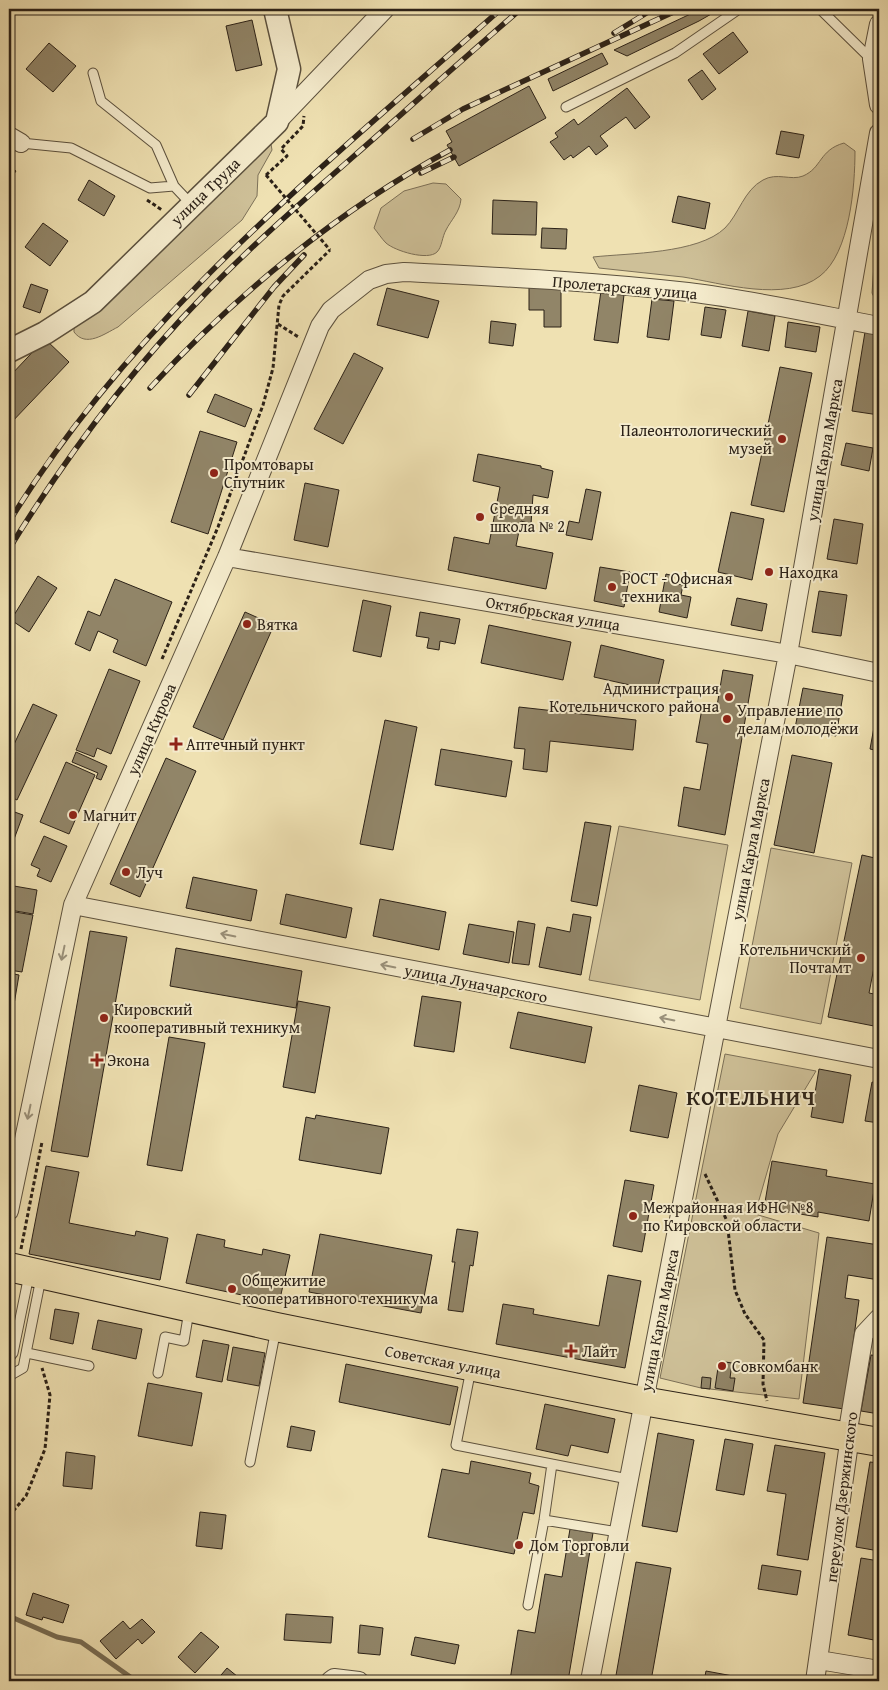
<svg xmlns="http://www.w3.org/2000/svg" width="888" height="1690" font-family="'Gentium Book Plus',serif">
  <rect width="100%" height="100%" fill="#efe1b2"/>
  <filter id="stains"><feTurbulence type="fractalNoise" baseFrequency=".004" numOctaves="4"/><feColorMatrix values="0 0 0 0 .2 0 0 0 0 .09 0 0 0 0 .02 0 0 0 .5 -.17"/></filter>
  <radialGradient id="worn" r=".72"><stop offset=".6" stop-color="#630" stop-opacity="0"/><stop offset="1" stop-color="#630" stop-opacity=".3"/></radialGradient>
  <path fill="#cec098" stroke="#7c7058" d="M844 143 855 151C855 186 850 253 820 276 786 303 721 283 683 277 655 274 627 271 599 268L593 257C629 253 698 254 725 228 739 214 744 190 763 180 777 172 791 181 803 176 822 168 819 150 844 143Z
    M271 144 272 150 258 175 257 196 242 220 118 327C104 334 86 348 74 332V325Z
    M433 183 446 184 461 199C460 212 451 220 446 230 442 237 442 247 437 252 428 261 395 251 386 243 382 239 378 233 374 228L381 208 404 191Z
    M879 232V307L872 293 876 237Z
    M619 826 728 845 700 1000 589 980Z
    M771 848 852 863 821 1024 740 1008Z
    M725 1054 816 1071 778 1134 755 1214 819 1233 799 1399 701 1388 660 1378Z"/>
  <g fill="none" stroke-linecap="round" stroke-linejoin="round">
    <path stroke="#786d54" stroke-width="5" d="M9 1616 57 1637 81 1642 136 1681"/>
  </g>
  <path fill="#918568" stroke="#2b2117" d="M701 9H720L699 21 627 56 614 50Z
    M252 20 262 65 236 71 226 26Z
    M733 32 748 52 719 74 703 54Z
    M49 43 76 66 53 92 26 69Z
    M602 53 608 64 553 91 548 79Z
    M702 70 716 89 702 100 688 80Z
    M529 86 546 118 459 166 447 145 452 142 446 131Z
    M627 88 650 117 635 129 626 117 600 136 608 146 596 155 589 146 573 158 571 155 564 160 550 142 558 137 555 133 574 119 578 125Z
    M781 131 804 135 799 158 776 154Z
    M9 166 16 171 9 181Z
    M89 180 115 196 104 216 78 200Z
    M678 196 710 203 705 229 672 222Z
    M493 200 537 202 536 235 492 234Z
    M43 223 68 241 50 266 25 247Z
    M542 228 567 229 566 249 541 248Z
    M31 284 48 290 40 313 23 307Z
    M529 286H561V327H544V310H529Z
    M387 288 439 301 428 338 377 325Z
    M601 291 624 295 618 343 594 340Z
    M652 299 674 301 669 340 647 337Z
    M705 307 726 310 721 338 701 335Z
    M748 311 775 316 769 351 742 346Z
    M491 321 516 324 513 346 489 343Z
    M788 322 820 327 816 352 785 347Z
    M865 332 879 335V415L852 411Z
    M45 339 69 362 9 425V377Z
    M354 353 383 368 343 444 314 429Z
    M780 367 812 373 784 512 751 505Z
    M215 394 252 409 245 427 207 412Z
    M200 431 237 442 208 534 171 522Z
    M846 443 873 448 869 471 841 465Z
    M478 454 541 466V468L553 471 548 498 533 495 531 524 521 521 516 546 553 553 546 589 448 570 454 537 489 544 500 487 473 481Z
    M305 483 339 490 328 547 294 540Z
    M586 489 601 492 592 540 566 535 569 521 579 523Z
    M731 512 764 519 752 580 718 572Z
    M834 519 863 524 857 564 827 559Z
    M600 567 630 572 624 607 594 601Z
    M666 574 674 576 673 583 683 585 681 595 691 597 687 618 659 612Z
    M38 576 57 588 29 632 11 620Z
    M115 579 172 602 146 666 113 652 118 640 98 631 90 651 75 644 88 611 100 616Z
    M819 591 847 595 841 636 812 632Z
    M737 598 767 604 762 631 731 625Z
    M363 600 391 606 381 657 353 651Z
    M245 612 274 625 223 740 193 727Z
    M420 612 460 619 455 644 440 641 439 650 427 648 429 638 416 636Z
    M489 625 571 642 563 680 481 663Z
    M601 645 664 660 657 691 594 677Z
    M109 669 140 681 111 754 97 748 94 757 76 750Z
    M723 670 753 675 725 835 678 826 684 787 700 790 708 744 696 742 703 703 717 706Z
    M803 688 843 695 836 736 795 728Z
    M879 700V751L870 749Z
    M33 704 57 715 17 800 9 796V755Z
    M519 707 636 720 633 750 550 741 547 772 523 769 525 749 514 748Z
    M385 720 417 727 393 850 360 844Z
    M441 749 512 761 506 797 435 785Z
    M76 752 107 766 101 780 96 778 98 773 72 762Z
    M792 755 832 763 814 853 774 845Z
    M166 758 196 771 140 897 110 884Z
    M66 762 95 775 69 834 40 822Z
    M9 810 23 815 10 850H9Z
    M585 822 611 826 597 906 571 901Z
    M44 836 67 846 51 882 37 876 40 869 31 865Z
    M862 855 879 859V942L869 993 879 995V1027L828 1017Z
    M193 877 257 890 251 921 186 908Z
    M14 886 37 890 33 914 10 910Z
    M286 894 352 908 346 938 280 924Z
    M380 899 446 912 439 950 373 936Z
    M9 911 33 915 22 972 9 970Z
    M573 914 591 917 581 975 539 967 547 927 570 932Z
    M518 921 535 924 529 965 512 963Z
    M469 924 514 932 509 963 463 954Z
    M90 931 127 937 88 1157 51 1151Z
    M176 948 302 971 296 1008 170 986Z
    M9 973 19 975 9 1034Z
    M422 996 461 1002 454 1052 414 1046Z
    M298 1001 330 1007 315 1093 283 1087Z
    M518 1012 592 1027 585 1063 510 1048Z
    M169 1037 205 1043 182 1171 147 1165Z
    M819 1069 851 1075 843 1123 811 1117Z
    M872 1082 879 1084V1123L865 1121Z
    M639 1085 677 1093 668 1138 630 1131Z
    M316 1115 389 1128 381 1174 299 1160 306 1117 315 1119Z
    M772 1161 827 1170 826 1176 875 1184 869 1221 818 1212V1217L764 1208Z
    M46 1166 79 1172 69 1223 135 1236 136 1231 168 1238 160 1280 29 1254Z
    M625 1180 654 1185 642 1252 613 1246Z
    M457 1229 478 1232 473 1266 470 1265 463 1312 448 1310 455 1262H452Z
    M197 1234 225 1240 224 1247 262 1255 263 1249 290 1255 279 1303 186 1283Z
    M320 1234 432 1255 421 1313 309 1292Z
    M827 1237 879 1245V1280L848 1275 845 1298 859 1300 844 1409 803 1403Z
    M608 1275 641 1281 625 1368 496 1344 503 1304 534 1309 533 1314 599 1326Z
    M55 1309 79 1313 73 1344 50 1339Z
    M98 1320 142 1329 136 1359 92 1349Z
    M203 1340 229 1345 222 1382 196 1377Z
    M233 1347 265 1353 259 1386 227 1380Z
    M871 1355 879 1356V1414L861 1411Z
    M719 1361 732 1363 730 1378H735L733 1391 715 1388Z
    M346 1364 458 1387 450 1425 339 1402Z
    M702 1377 711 1378 710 1389 701 1388Z
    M148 1383 202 1393 192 1446 138 1436Z
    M545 1404 615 1419 608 1453 571 1445 568 1456 536 1449Z
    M291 1426 315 1431 311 1451 287 1447Z
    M658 1433 694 1440 677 1532 642 1526Z
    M725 1439 753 1444 744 1495 716 1490Z
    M775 1445 825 1453 808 1560 777 1555 786 1494 767 1491Z
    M66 1452 95 1456 92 1489 63 1486Z
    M471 1461 531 1473 529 1483 539 1486 534 1514 523 1512 514 1554 428 1537 442 1469 469 1474Z
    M870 1462 879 1463V1551L856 1547Z
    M200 1512 226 1515 222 1549 196 1546Z
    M570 1529 593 1533 568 1681 510 1680 518 1630 535 1633 545 1574 562 1577Z
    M861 1558 879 1561V1641L848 1635Z
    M636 1562 671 1568 651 1681H615Z
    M762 1565 801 1571 797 1595 758 1589Z
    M33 1593 69 1605 63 1623 43 1617 42 1620 26 1615Z
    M286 1614 333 1617 331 1643 284 1640Z
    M142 1619 155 1632 142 1644 138 1639 116 1659 100 1641 123 1621 130 1629Z
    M360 1625 383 1628 380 1655 358 1653Z
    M201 1632 219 1647 195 1673 178 1657Z
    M415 1637 459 1645 455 1664 411 1655Z
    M227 1668 243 1681H216Z
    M706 1671 760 1681H704Z"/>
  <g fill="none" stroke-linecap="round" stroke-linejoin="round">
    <defs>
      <path id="service" d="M820 9 871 59
        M93 73 101 101 156 145 174 186
        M566 107 675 53 739 9
        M21 143 71 148 150 188 174 186 191 204
        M27 1353 89 1366
        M9 1358 13 1353 29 1275
        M471 1369 456 1445 628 1479
        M158 1373 165 1337 184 1341 189 1311
        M9 1376 23 1368 41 1278
        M250 1462 276 1329
        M544 1520 618 1532
        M528 1605 544 1520 552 1464"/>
      <path id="minor" d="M879 24 872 59 879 105
        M277 122 385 9
        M9 136 21 143
        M227 557 788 654 879 673
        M73 905 879 1059
        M9 1211 73 905 227 557 320 326 331 310 369 280 386 274 404 272C499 277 594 281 688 292 753 300 816 314 879 326
        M819 1660 879 1670
        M330 1681 334 1678 359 1681
        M590 1681 788 654 879 133
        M815 1681 848 1450 847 1436 864 1334 879 1318"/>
      <path id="tertiary" d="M9 351 45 333 93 302 277 122 289 69 275 9"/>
      <path id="primary" d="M9 1267 276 1327 643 1401 879 1442"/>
    </defs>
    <use href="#service" stroke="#5c513e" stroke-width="11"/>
    <use href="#minor" stroke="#5c513e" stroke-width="20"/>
    <use href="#tertiary" stroke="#5c513e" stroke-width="25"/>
    <use href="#primary" stroke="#2b2117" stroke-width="30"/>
    <path stroke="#2b2117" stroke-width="3" stroke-dasharray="4 2.5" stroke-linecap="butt" d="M266 175 287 156 281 149 303 126 304 116
      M147 200 162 210
      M278 324 300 338
      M162 659 218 527 263 405 273 368 279 305 283 296 330 250
      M705 1174 727 1221 735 1290 745 1314 764 1340 763 1384 767 1401
      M21 1249 42 1142
      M9 1516 26 1496 45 1449 50 1395 42 1368"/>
    <use href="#service" stroke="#f5eccd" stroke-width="9"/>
    <use href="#minor" stroke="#f5eccd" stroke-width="18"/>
    <use href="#tertiary" stroke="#f5eccd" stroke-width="22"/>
    <use href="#primary" stroke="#efe1b2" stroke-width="28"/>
    <defs>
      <path id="rail" d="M614 33 653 9
        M413 139 463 109 680 9
        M421 173 454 157
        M150 388C235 295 339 210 450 150
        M189 395 274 287 304 255
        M9 522C134 317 324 166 501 9
        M9 549C65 458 129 372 204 295 251 246 303 201 354 156 410 107 465 57 521 9"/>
    </defs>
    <use href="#rail" stroke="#2b2117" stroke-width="5.5"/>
    <use href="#rail" stroke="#f5eccd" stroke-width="4" stroke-dasharray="11" stroke-linecap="butt"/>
    <path stroke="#2b2117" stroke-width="3" stroke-dasharray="4 2.5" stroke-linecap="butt" d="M266 175 330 250"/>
  </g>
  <defs><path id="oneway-shaft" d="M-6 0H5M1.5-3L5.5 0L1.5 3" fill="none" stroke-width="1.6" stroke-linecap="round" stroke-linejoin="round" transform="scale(1.25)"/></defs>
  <g stroke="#9a917b">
    <use href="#oneway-shaft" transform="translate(228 935) rotate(-169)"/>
    <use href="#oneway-shaft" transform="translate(63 953) rotate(102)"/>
    <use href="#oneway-shaft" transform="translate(388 966) rotate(-169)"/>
    <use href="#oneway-shaft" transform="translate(667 1019) rotate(-169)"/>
    <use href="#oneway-shaft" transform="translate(29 1112) rotate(102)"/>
  </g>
  <g fill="#8f2418" stroke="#f5eccd" stroke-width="2">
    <circle cx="782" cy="439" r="5"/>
    <circle cx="214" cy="473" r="5"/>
    <circle cx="480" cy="517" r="5"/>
    <circle cx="769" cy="572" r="5"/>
    <circle cx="612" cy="587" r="5"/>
    <circle cx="247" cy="624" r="5"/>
    <circle cx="729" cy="697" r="5"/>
    <circle cx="727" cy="719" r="5"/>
    <path d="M173.5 736.5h5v5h5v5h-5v5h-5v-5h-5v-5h5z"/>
    <circle cx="73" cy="815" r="5"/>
    <circle cx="126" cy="872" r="5"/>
    <circle cx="861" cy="958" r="5"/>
    <circle cx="104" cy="1018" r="5"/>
    <path d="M94.5 1052.5h5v5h5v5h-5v5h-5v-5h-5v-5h5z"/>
    <circle cx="633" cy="1216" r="5"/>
    <circle cx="232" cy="1289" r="5"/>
    <path d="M568.5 1343.5h5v5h5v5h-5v5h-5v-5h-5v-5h5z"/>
    <circle cx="722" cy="1366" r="5"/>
    <circle cx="519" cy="1545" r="5"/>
  </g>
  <g text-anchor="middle" stroke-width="4" stroke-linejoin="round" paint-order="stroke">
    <g font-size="16" fill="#2b2117" stroke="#f5eccd">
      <text transform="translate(205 191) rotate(-44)" y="6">улица Труда</text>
      <text transform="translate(625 287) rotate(5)" y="6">Пролетарская улица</text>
      <text transform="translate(824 450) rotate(-80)" y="6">улица Карла Маркса</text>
      <text transform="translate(553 613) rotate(10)" y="6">Октябрьская улица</text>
      <text transform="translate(151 729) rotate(-66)" y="6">улица Кирова</text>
      <text transform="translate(750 849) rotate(-79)" y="6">улица Карла Маркса</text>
      <text transform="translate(476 983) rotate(11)" y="6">улица Луначарского</text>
      <text transform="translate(659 1320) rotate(-79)" y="6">улица Карла Маркса</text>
      <text transform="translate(443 1361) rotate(11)" y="6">Советская улица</text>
      <text transform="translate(841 1497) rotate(-83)" y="6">переулок Дзержинского</text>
    </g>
    <g font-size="16" fill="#2b2117" stroke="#f5eccd" text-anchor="start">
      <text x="772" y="436" text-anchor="end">Палеонтологический<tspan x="772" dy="18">музей</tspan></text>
      <text x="224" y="470">Промтовары<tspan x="224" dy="18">Спутник</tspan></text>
      <text x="490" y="514">Средняя<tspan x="490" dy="18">школа № 2</tspan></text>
      <text x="779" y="578">Находка</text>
      <text x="622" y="584">РОСТ - Офисная<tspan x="622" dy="18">техника</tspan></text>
      <text x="257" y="630">Вятка</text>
      <text x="719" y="694" text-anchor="end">Администрация<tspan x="719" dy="18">Котельничского района</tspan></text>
      <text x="737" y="716">Управление по<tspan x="737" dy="18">делам молодёжи</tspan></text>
      <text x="186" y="750">Аптечный пункт</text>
      <text x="83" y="821">Магнит</text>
      <text x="136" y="878">Луч</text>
      <text x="851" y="955" text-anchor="end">Котельничский<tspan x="851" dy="18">Почтамт</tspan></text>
      <text x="114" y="1015">Кировский<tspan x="114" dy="18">кооперативный техникум</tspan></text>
      <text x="107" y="1066">Экона</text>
      <text x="643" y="1213">Межрайонная ИФНС №8<tspan x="643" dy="18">по Кировской области</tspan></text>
      <text x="242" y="1286">Общежитие<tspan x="242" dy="18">кооперативного техникума</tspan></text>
      <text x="582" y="1357">Лайт</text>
      <text x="732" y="1372">Совкомбанк</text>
      <text x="529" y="1551">Дом Торговли</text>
    </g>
    <g font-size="21" font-weight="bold" letter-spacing="1" fill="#2b2117" stroke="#f5eccd">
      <text x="751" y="1105">КОТЕЛЬНИЧ</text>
    </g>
  </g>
  <rect width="888" height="1690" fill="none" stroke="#efe1b2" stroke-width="30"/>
  <rect x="10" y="10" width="868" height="1670" fill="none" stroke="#2b2117" stroke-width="2.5"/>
  <rect x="15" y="15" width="858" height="1660" fill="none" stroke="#2b2117"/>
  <rect width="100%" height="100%" filter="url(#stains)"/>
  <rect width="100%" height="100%" fill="url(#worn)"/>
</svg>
